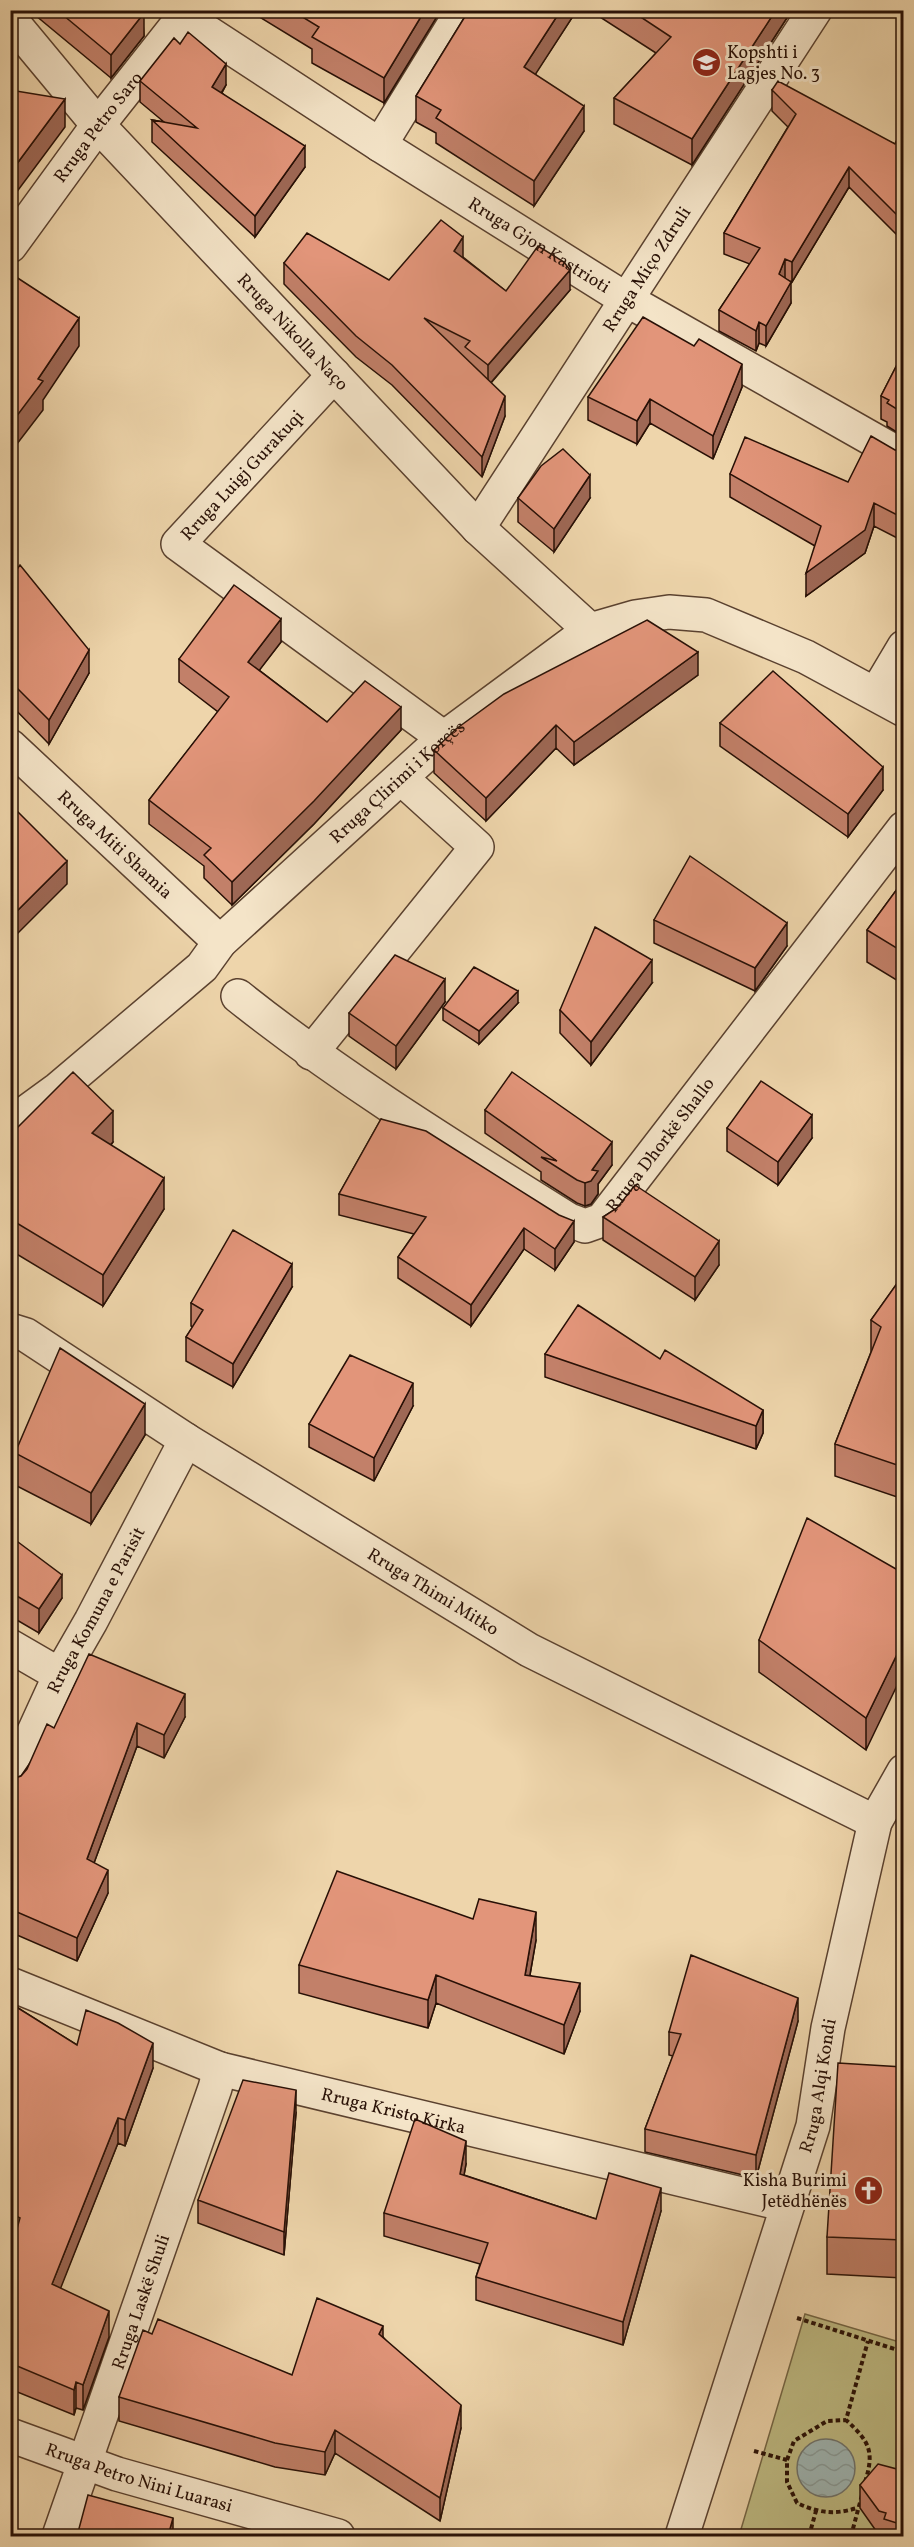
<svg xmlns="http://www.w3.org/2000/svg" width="914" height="2547" font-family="Vollkorn,serif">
  <defs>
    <pattern id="water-waves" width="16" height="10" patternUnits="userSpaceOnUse" patternTransform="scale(1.5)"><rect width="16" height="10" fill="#9eb6b4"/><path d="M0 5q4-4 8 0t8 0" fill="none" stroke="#889b99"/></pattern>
  </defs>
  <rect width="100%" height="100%" fill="#eed5ab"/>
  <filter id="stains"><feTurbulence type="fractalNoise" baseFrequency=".00333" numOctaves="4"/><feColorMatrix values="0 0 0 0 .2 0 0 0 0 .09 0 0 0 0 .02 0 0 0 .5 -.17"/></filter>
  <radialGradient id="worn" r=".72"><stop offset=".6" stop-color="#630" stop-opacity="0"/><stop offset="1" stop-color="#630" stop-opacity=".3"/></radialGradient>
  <path fill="#bfbc84" stroke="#746645" stroke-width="1.5" d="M805 2314 903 2343V2536H739Z"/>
  <path fill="url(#water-waves)" stroke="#6f746e" stroke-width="1.5" d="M797 2468a29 29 0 1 1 58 0a29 29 0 1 1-58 0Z"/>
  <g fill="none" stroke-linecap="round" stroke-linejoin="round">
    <defs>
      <g id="street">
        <path id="s1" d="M184 17 380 145 627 300 904 457"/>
        <path id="s2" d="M10 19 98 125 478 528 590 630"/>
        <path d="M380 145 463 10"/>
        <path id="s3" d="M10 246 98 125 189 10"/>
        <path d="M334 375 178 544 444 738"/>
        <path id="s4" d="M478 528 815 10"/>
        <path d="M876 694 904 647"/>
        <path id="s5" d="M10 746 220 942"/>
        <path id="s6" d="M238 996C342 1079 456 1149 569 1220L585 1226 602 1220 904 828"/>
        <path d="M311 1053 477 847 401 778"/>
        <path id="s7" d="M10 1124 58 1089 202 967 220 942 444 738 590 630 635 617 669 612 706 615 806 657 904 710"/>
        <path id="s8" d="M10 1330 26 1335 186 1440 529 1650 875 1822"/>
        <path d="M10 1646 60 1675"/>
        <path id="s9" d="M10 1784 60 1675 91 1621 186 1440"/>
        <path id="s10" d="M10 1984 220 2069 787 2205"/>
        <path id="s11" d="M10 2435 117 2474 338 2536"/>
        <path id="s12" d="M59 2536 215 2088 220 2069"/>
        <path id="s13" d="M682 2536 813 2126 828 2028 875 1822 904 1771"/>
      </g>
    </defs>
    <use href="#street" stroke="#5a412f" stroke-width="36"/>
    <path stroke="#281006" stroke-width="4" stroke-dasharray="4.5 3" stroke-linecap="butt" d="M797 2318 904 2352
      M754 2451 787 2460V2482L797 2503C819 2513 834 2515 857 2508
      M787 2460 794 2441 827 2421 846 2420
      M865 2482C875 2451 869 2441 846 2420L868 2341
      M809 2536 816 2511
      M851 2536 862 2495"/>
    <use href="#street" stroke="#f4e4c8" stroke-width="33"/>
  </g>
  <path fill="#c28069" stroke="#281006" stroke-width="1.5" d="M29 10H142L144 36 111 78Z
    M248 10H441L384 103 312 63V49Z
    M469 10H577L535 74 584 131 534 206 436 143V133L416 122V96Z
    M589 10H792L692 165 614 124V98L656 53Z
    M140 81 226 85 222 93 305 167 255 237 152 142V120L164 122 140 102Z
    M772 90 895 144 903 127 899 237 849 187 792 282 787 280 791 303 766 346 759 343 756 351 719 331V310L750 264 724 254V233L788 127 772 111Z
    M463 257 506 291 570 290 491 383 505 416 482 477 392 385 356 357 284 284V263L389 280Z
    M694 346 742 387 713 459 650 423 637 444 588 420V397Z
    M903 353V436L887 426V422L881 419V396Z
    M895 450 903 452V541L874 526 865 553 806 596 815 546 730 497V474L848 482Z
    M518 498H590L554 552 518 522Z
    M10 579 89 673 49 744 10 704Z
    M281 642 259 670 327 722 401 730 314 824 232 905 204 878V866L149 824V800L218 712 179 682V659Z
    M698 675 574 765 556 748 486 821 434 773V750Z
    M720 723 883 790 848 837 720 746Z
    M903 881V984L867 962V930Z
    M654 920 787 946 755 991 654 943Z
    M652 983 591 1065 560 1033V1010Z
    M445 1002 396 1069 349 1036V1013Z
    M518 1003 479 1044 443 1020V1008Z
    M485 1110 612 1165 598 1184V1194L591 1204 585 1206 577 1203 541 1180V1172L485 1133Z
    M381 1119 574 1242 555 1270 524 1249 471 1326 398 1278V1257L414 1234 339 1215V1194Z
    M10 1126 15 1130 113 1142 111 1145 164 1209 103 1306 10 1250Z
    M727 1128 812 1138 778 1185 727 1151Z
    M617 1208 719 1265 695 1300 603 1240V1217Z
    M903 1275V1499L835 1476V1444L871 1352V1320Z
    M292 1287 233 1387 186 1361V1337L193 1327 191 1326V1303Z
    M545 1354 763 1410V1433L756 1449 545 1377Z
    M413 1406 374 1481 309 1447V1424Z
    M145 1435 91 1524 15 1485V1453Z
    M10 1536 62 1598 39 1633 10 1616Z
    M903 1573 866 1750 759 1672V1640Z
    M185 1717 164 1758 137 1746 94 1863 108 1893 77 1961 10 1932V1779H12L21 1776 54 1728Z
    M473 1919 536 1940 530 1975 580 2011 564 2054 436 2003 428 2028 299 1993V1965Z
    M10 2003 77 2045 153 2068 125 2146 118 2143 60 2288 109 2337 83 2410 76 2408 74 2415 10 2389V2254L14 2240 10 2239Z
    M798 2021 756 2178 645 2152V2129L673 2056 669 2055V2032Z
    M903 2067V2278L827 2274V2237Z
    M296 2113 284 2255 198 2223V2200Z
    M466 2164 464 2175 596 2219 661 2211 623 2345 476 2300V2277L480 2264 384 2236V2213Z
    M152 2334 292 2375 383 2337 461 2428 440 2521 335 2453 325 2475 275 2467 119 2421V2397Z
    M903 2466V2536H884L879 2535 860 2508V2485Z"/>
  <path fill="#9e6855" stroke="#281006" stroke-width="1.5" d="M425 10H441L384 103V78Z
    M561 10H577L524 92V67Z
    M776 10H792L692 165V139Z
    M144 13V36L111 78V55Z
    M226 64V85L212 108V87Z
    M65 99V127L10 201V173Z
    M584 106V131L534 206V181Z
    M305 146V167L255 237V216Z
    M849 167V187L792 282V262Z
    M903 209V229L899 237V217Z
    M463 237V257L454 271V251Z
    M785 259V279L779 274Z
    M570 270V290L488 386V365Z
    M791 282V303L766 346V326Z
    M79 318V346L43 400V410L10 453V425L38 379Z
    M759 322V343L756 351V331Z
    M742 364V387L713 459V436Z
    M505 396V416L482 477V457Z
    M650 399V423L637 444V421Z
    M590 475V498L554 552V529Z
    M874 503V526L865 553 806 596V573Z
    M281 619V642L248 685V662Z
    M89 650V673L49 744V720Z
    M698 652V675L574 765V742Z
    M401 707V730L314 824 232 905V882Z
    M556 725V748L486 821V798Z
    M883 767V790L848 837V814Z
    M67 861V884L10 941V918Z
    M787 923V946L755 991V968Z
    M652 960V983L591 1065V1042Z
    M445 979V1002L396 1069V1046Z
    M518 991V1003L479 1044V1031Z
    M113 1111V1142L92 1164V1133Z
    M812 1115V1138L778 1185V1162Z
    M612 1142V1165L598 1184V1194L591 1204 585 1206V1183L592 1170Z
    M164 1178V1209L103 1306V1275Z
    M574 1221V1242L555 1270V1249Z
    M524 1228V1249L471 1326V1305Z
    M719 1241V1265L695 1300V1277Z
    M292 1264V1287L233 1387V1364Z
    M413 1383V1406L374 1481V1458Z
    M145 1404V1435L91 1524V1493Z
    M763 1410V1433L756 1449V1426Z
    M62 1575V1598L39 1633V1609Z
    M903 1642V1673L866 1750V1718Z
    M185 1694V1717L164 1758V1735Z
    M15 1705V1728L10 1738V1715Z
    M137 1723V1746L87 1882V1859Z
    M108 1870V1893L77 1961V1938Z
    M536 1912V1940L525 2003V1975Z
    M436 1975V2003L428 2028V2000Z
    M580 1983V2011L564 2054V2025Z
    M798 1998V2021L756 2178V2155Z
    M153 2043V2068L125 2146V2120Z
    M296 2090V2113L284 2255V2232Z
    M118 2118V2143L52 2310V2284Z
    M466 2141V2164L460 2197V2174Z
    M661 2188V2211L623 2345V2322Z
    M109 2311V2337L83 2410V2385Z
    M383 2326V2349L379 2334Z
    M76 2382V2408L74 2415V2390Z
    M461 2405V2428L440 2521V2498Z
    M335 2430V2453L325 2475V2452Z
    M14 2444V2471L10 2492V2466Z
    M173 2518V2536H168Z"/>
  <path fill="#e2957a" stroke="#281006" stroke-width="1.5" d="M57 10H142L144 13 111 55Z
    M291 10H425L384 78 312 37 319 27Z
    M469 10H561L524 67 584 106 534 181 436 118 441 110 416 96Z
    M630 10H776L692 139 614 98 671 37Z
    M188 32 226 64 212 87 305 146 255 216 152 120 197 128 140 81 174 38 180 44Z
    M778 81 895 144 903 127V209L899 217 849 167 792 262 785 259 779 274 791 282 766 326 759 322 756 331 719 310 760 248 724 233 796 114 772 90Z
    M10 90 65 99 10 173Z
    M441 220 463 237 454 251 506 291 538 246 564 262 570 270 488 365 465 347 470 341 424 318 505 396 482 457 392 365 356 336 284 263 307 233 389 280Z
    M10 273 79 318 38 379 43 381 10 425Z
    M643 317 694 346 699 339 742 364 713 436 650 399 637 421 588 397Z
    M903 353V413L887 403 889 400 881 396Z
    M871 436 895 450 903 452V518L874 503 865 530 806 573 821 526 730 474 745 437 848 482Z
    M563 449 590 475 554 529 518 498 541 466Z
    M20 565 89 650 49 720 10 681V579Z
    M234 585 281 619 248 662 327 722 365 681 401 707 314 801 232 882 204 855 211 848 149 800 229 697 179 659Z
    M647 620 698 652 574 742 556 725 486 798 434 750 456 729 504 694Z
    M773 671 883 767 848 814 720 723Z
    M10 804 67 861 10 918Z
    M690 856 787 923 755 968 654 920Z
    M903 881V952L867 930Z
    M595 927 652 960 591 1042 560 1010Z
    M395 955 445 979 396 1046 349 1013Z
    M474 967 518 991 479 1031 443 1008Z
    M73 1072 113 1111 92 1133 164 1178 103 1275 10 1219V1126L15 1130Z
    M512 1072 612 1142 592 1170 598 1171 591 1181 585 1183 577 1180 541 1157 557 1161 485 1110Z
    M761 1081 812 1115 778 1162 727 1128Z
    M381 1119 426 1131 559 1215 574 1221 555 1249 524 1228 471 1305 398 1257 426 1217 339 1194Z
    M635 1185 719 1241 695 1277 603 1217 617 1208Z
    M233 1230 292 1264 233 1364 186 1337 203 1310 191 1303Z
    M903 1275V1467L835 1444 881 1327 871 1320Z
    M578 1305 660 1359 665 1350 763 1410 756 1426 545 1354Z
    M60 1348 145 1404 91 1493 15 1453Z
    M350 1355 413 1383 374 1458 309 1424Z
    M807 1518 903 1573V1642L866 1718 759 1640Z
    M10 1536 62 1575 39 1609 10 1592Z
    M89 1654 185 1694 164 1735 137 1723 87 1859 108 1870 77 1938 10 1909V1779H12L21 1776 27 1769 47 1724 54 1728Z
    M10 1702 15 1705 10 1715Z
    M337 1871 473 1919 479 1899 536 1912 525 1975 580 1983 564 2025 436 1975 428 2000 299 1965Z
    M691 1955 798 1998 756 2155 645 2129 681 2034 669 2032Z
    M10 2003 77 2045 86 2010 118 2023 153 2043 125 2120 118 2118 52 2284 109 2311 83 2385 76 2382 74 2390 10 2363V2254L20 2218 10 2213Z
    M838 2063 903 2067V2240L827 2237Z
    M243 2080 296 2090 284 2232 198 2200Z
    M415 2119 466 2141 460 2174 596 2219 609 2173 661 2188 623 2322 476 2277 488 2243 384 2213Z
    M317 2298 383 2326 379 2334 461 2405 440 2498 335 2430 325 2452 275 2443 119 2397 143 2330 152 2334 158 2319 292 2375Z
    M10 2443 14 2444 10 2466Z
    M878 2464 897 2469 899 2464 903 2466V2525L884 2519 886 2513 879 2511 860 2485Z
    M88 2495 173 2518 168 2536H77Z"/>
  <defs>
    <symbol id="school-disc" viewBox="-11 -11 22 22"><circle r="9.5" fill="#8f2418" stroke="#f4e4c8"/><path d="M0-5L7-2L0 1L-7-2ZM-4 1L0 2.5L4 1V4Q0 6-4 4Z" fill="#fff"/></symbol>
    <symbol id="church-disc" viewBox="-11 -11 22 22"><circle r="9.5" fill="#8f2418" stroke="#f4e4c8"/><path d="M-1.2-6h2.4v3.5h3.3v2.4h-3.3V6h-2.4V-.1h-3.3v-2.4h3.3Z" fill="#fff"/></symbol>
  </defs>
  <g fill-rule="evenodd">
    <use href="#school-disc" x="690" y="46" width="33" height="33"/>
    <use href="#church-disc" x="852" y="2174" width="33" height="33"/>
  </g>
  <g text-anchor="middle" stroke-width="6" stroke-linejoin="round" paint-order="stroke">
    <g font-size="18" fill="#281006" stroke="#f4e4c8" text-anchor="start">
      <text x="727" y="58">Kopshti i<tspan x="727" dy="21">Lagjes No. 3</tspan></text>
      <text x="847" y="2186" text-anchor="end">Kisha Burimi<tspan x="847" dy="21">Jetëdhënës</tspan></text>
    </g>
    <g font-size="18" fill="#281006" stroke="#f4e4c8">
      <text dy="6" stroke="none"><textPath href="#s3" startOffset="148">Rruga Petro Saro</textPath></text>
      <text dy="6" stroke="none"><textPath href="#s1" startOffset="422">Rruga Gjon Kastrioti</textPath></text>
      <text dy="6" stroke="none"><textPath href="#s4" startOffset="309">Rruga Miço Zdruli</textPath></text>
      <text dy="6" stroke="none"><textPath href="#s2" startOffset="422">Rruga Nikolla Naço</textPath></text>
      <text transform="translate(242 475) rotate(-47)" y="6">Rruga Luigj Gurakuqi</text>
      <text dy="6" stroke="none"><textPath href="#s7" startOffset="518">Rruga Çlirimi i Korçës</textPath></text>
      <text dy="6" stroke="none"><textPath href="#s5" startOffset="144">Rruga Miti Shamia</textPath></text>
      <text dy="6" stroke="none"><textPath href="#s6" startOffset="530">Rruga Dhorkë Shallo</textPath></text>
      <text dy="6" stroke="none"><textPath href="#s8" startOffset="498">Rruga Thimi Mitko</textPath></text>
      <text dy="6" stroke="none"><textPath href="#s9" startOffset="194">Rruga Komuna e Parisit</textPath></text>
      <text dy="6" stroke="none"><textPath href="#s13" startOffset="471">Rruga Alqi Kondi</textPath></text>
      <text dy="6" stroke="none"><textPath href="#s10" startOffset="405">Rruga Kristo Kirka</textPath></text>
      <text dy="6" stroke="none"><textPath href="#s12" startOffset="248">Rruga Laskë Shuli</textPath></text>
      <text dy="6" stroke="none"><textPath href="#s11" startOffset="136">Rruga Petro Nini Luarasi</textPath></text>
    </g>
  </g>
  <rect width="914" height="2547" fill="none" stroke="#eed5ab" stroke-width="36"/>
  <rect x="12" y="12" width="890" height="2523" fill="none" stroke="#281006" stroke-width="3"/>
  <rect x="18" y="18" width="878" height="2511" fill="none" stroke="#281006" stroke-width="1.5"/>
  <rect width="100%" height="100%" filter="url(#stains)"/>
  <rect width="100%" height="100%" fill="url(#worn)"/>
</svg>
